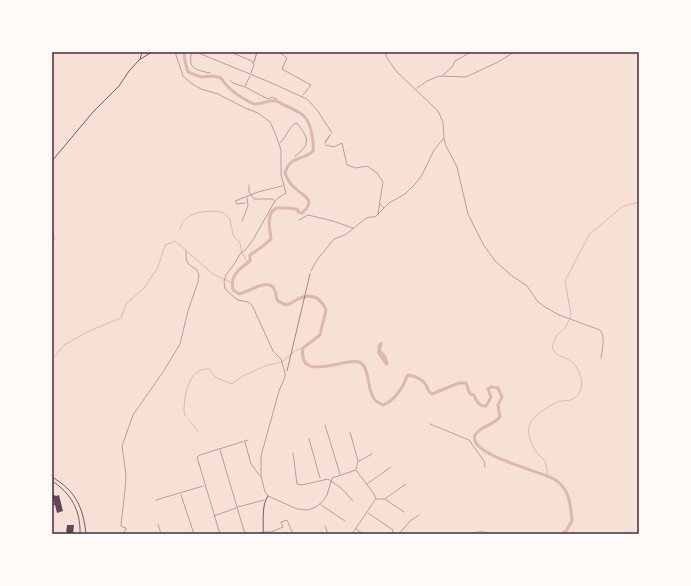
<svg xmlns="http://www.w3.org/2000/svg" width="691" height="586" font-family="'Alegreya Sans',sans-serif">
  <rect width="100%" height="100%" fill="#f7e1d7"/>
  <path fill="#dcb8b0" d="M381 342 383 343 381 350 386 356 389 364 386 366 377 353 378 344Z"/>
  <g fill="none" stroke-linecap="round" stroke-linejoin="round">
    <path stroke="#dcb8b0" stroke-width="1" d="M180 229C184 211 207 210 222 212L230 219 233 235 240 243 242 253 248 263
      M570 318 571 314 565 281 589 235 623 206 639 202
      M52 360 64 345 89 331 121 318 126 304 144 288 158 267 165 245 175 241 213 274 232 283
      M185 416 184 412C184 397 188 367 209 369L215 377 232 384 243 376 265 366 282 362 296 350 303 348
      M188 419 198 431
      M548 477C547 472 547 466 545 462 544 459 541 458 539 455 533 449 527 436 529 427 530 417 552 403 561 401 565 400 570 401 573 399 587 392 582 371 572 362 568 358 561 357 556 354L552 347 556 336 565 328 569 320
      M466 534 482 531 489 534"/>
    <path stroke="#dcb8b0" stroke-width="3" d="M184 52 185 61 188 72 201 77 214 76 221 78C229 91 241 98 254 104 262 105 268 99 276 101 279 102 282 104 284 105 301 112 309 116 312 135 313 140 314 145 313 151 301 162 290 155 285 173 287 179 291 185 296 189 306 198 316 200 302 213L298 212 297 209C291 209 283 207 278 208 265 210 270 231 271 239L263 246 250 255V261C239 270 230 274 233 290L239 294C248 293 270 275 275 291 277 294 276 297 277 300 288 309 291 302 300 298 313 293 321 298 326 310L320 335 303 348C297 384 346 357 359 362 371 367 366 391 375 400 377 402 381 404 383 405 391 402 398 394 402 387 405 383 405 379 408 375 416 376 422 379 426 385 428 389 428 392 432 394L459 383H466L470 394 474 395C476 401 479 407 486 406L491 397 488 389 491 387 498 388 502 397 498 405 500 417C494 425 479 427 475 435 467 454 541 472 552 478 555 480 560 483 562 486 570 494 571 510 572 521L566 531 561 534"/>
  </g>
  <path fill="#644757" d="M52 494 56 496 59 495 63 511 57 513 55 505H54L53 503H55L52 501Z
    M67 525H74L73 534H66Z"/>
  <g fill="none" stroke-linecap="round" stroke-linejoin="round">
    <path stroke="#4a2c40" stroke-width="0.5" d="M254 62 257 52
      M325 143 330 135
      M287 371 310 274"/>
    <path stroke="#755966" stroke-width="0.5" d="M175 52 183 76 191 83 201 89 218 94 245 108 258 113 270 122 275 133 281 150V175L286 193 278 198 275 201 253 240 246 249 240 254 235 263 226 275 224 282 225 289 235 298 238 300 248 302 252 305 273 351 281 359 285 373V377L279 391 261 456V476L265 492 268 496 297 509 308 510 316 507 323 501 327 495 332 478 356 470 374 494 376 499
      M192 52C187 69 196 70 210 73
      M196 52 267 81 307 99 317 110 332 133
      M230 52 252 61 254 65 251 73
      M279 52 287 58 282 69 311 85 303 95
      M443 75 452 67 455 61 471 52
      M230 80 233 83 245 87 268 99 272 97 277 99
      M245 86 250 76
      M417 88 427 81 439 76 466 77 498 62 514 52
      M444 139 446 146 457 167 468 214 483 244 495 261 511 275 527 286 538 302 545 307 559 315 600 330C606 338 602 349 601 358
      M280 143C286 138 290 124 297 123 309 138 311 145 295 156
      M325 145 334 147 342 143 347 165 356 168 367 166 377 173 383 182 378 214
      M249 185V192L254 199H272L274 200
      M245 203 237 204 235 201 258 192 282 186
      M380 204 384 208
      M299 220 308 215 333 221 353 228
      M242 221 248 206 247 198
      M52 222 54 238 52 246
      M311 271 317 260 334 239 345 235 365 219 369 217H375L389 203 405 194 416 183 422 175 434 150 444 138 443 122 438 111 397 72 387 58 385 52
      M430 424 469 440 484 461 485 467
      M325 425 340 474
      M350 432 358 461 356 469
      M309 439 320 478
      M245 442 251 464 260 476
      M220 450 245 534
      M293 453 297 484 302 485 328 479 341 488 353 501
      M359 461 372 454
      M367 484 391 467
      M181 495 194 534
      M386 498 406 484
      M376 499H385L404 512
      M156 500 203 486
      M321 505 345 521
      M238 507 264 500
      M368 513 393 530 392 534
      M214 516 236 508
      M158 524 161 534
      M325 526 328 534
      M356 529 363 534
      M264 532H271L283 527 281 522 287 520 293 534
      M124 534 126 528 122 527 121 525 125 490 126 475 122 446 133 415 163 372 180 344 188 311 198 282 199 275 196 269C186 263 186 263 186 251
      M220 534 197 457 200 455 248 440
      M352 534 375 500
      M399 534 410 521 419 515"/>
    <path stroke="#755966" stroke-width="1" d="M140 59 142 52
      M52 161 93 112 119 86 129 71 139 60 152 52
      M52 477C76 491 83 507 86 534
      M52 481C71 493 81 511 80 534
      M263 534C264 523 261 505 268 496"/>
  </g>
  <rect width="691" height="586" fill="none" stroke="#fffaf5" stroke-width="106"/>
  <rect x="53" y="53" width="585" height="480" fill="none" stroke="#4a2c40" stroke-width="1.5"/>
</svg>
